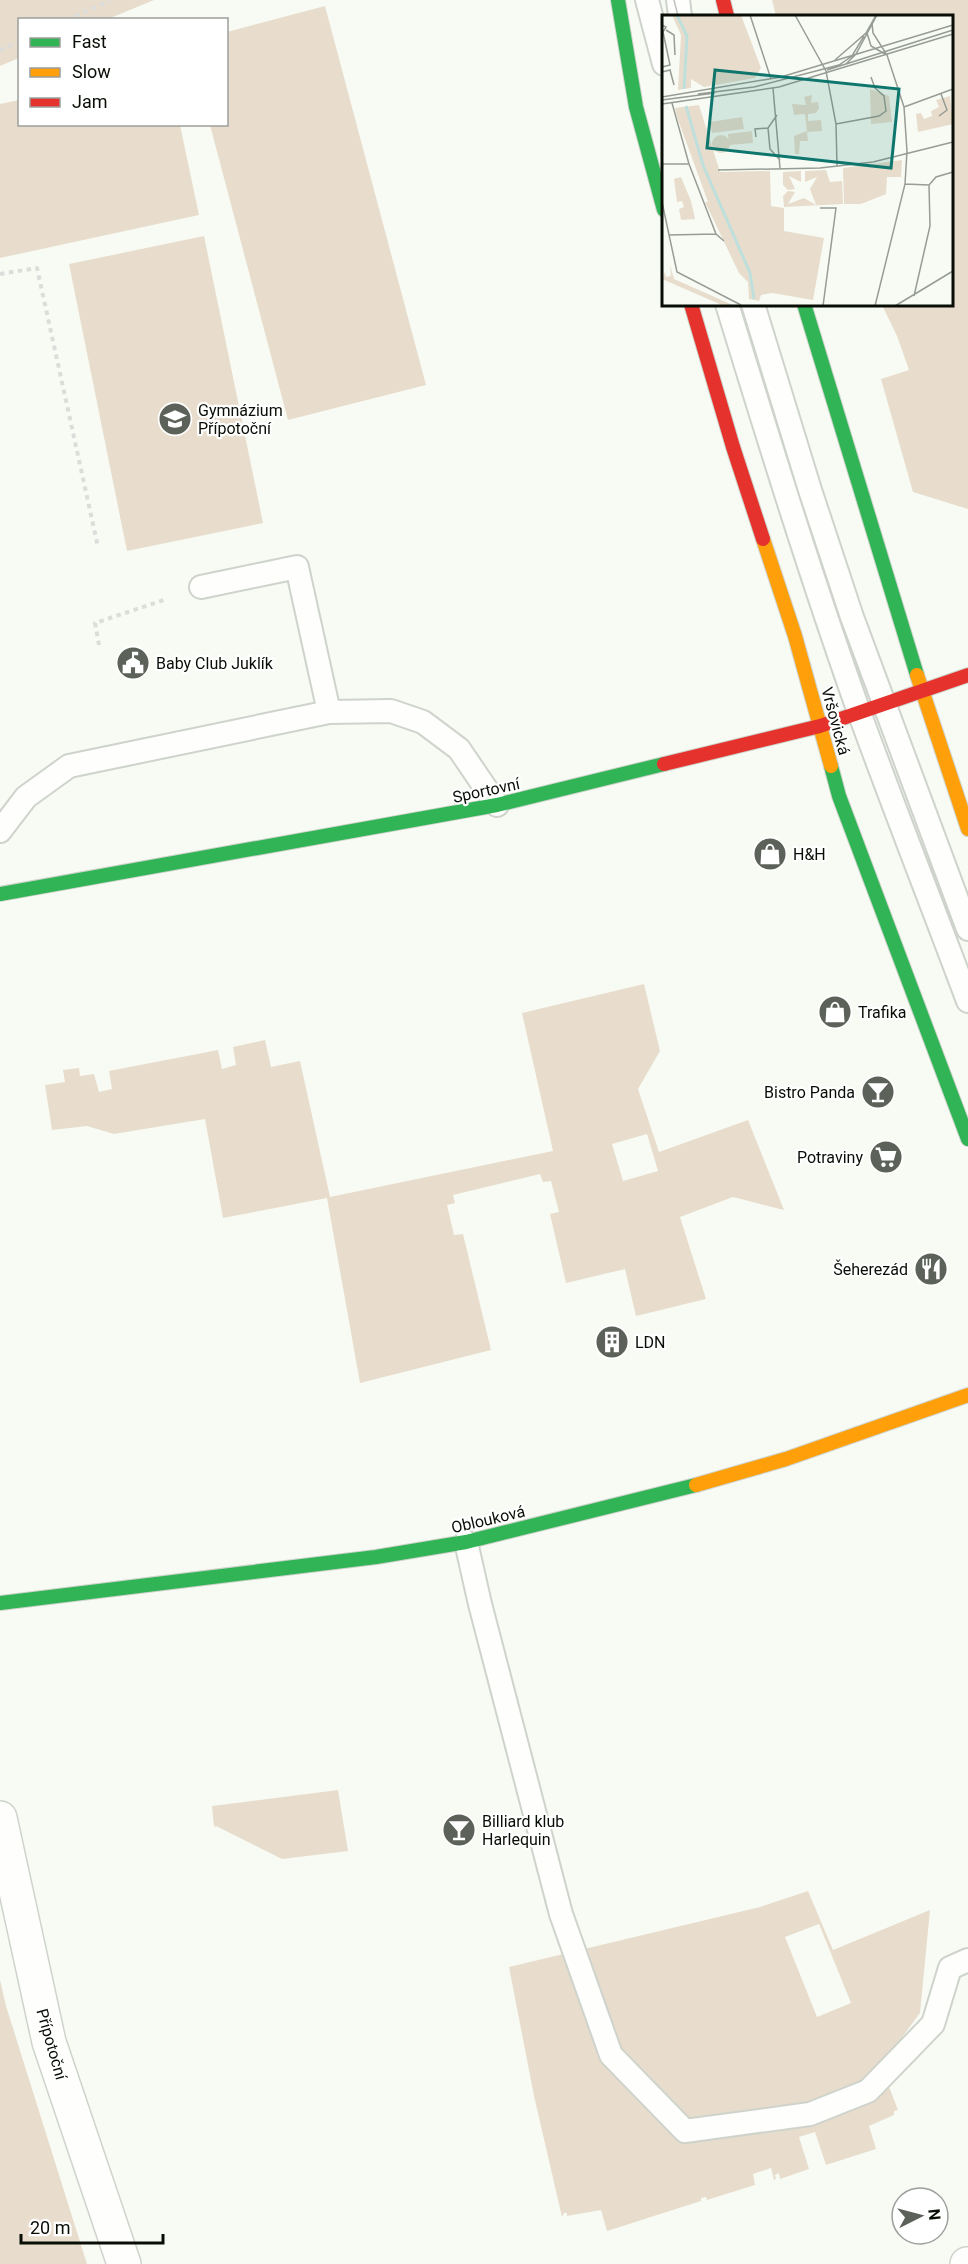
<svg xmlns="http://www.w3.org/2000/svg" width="968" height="2264" font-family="Roboto,sans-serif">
  <rect width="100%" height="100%" fill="#f7fbf4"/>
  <path fill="#e8ddcc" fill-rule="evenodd" d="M0 0H154L108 19 20 20 19 58 0 66Z
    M772 0H968V509L913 492 881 379 909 370 897 336 882 305 952 304V16H776Z
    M325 6 426 385 288 420 210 125 226 124 227 32Z
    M19 100 20 124 180 125 199 215 0 258V104Z
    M204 236 263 523 127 551 69 264Z
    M644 984 660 1051 638 1089 659 1152 748 1120 784 1210 733 1197 680 1217 706 1299 636 1316 625 1269 566 1283 550 1214 559 1212 551 1181 543 1182 540 1174 453 1195 455 1203 447 1205 454 1235 463 1234 491 1350 360 1383 327 1198 223 1218 205 1119 114 1134 87 1126 52 1130 45 1085 65 1082 63 1070 79 1068 80 1076 94 1074 99 1092 112 1089 109 1071 218 1050 222 1069 236 1065 233 1047 265 1040 271 1067 300 1061 330 1197 553 1151 522 1013ZM647 1134 658 1171 623 1181 612 1144Z
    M338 1790 348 1851 282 1859 216 1826 214 1827 212 1806Z
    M808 1891 833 1950 930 1910 920 2013 881 2066 898 2110 894 2111V2115L869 2126 876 2149 826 2165 815 2132 799 2137 809 2169 780 2179 779 2173 775 2175 776 2179 774 2180 771 2168 753 2174 755 2185 707 2200 706 2197 701 2198V2201L607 2231 601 2210 567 2216V2213H564L562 2217 534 2096 509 1967 760 1907ZM819 1924 851 2003 817 2017 785 1937Z
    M0 1980 6 2006 87 2264H0Z"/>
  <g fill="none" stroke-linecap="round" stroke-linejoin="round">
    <defs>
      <path id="lane" d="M647 0 664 64
        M678 0 680 16
        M727 304C769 441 811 577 859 712 894 808 932 905 968 1001
        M753 304 810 490 852 617 968 929
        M201 587 297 567 329 712
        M0 831 26 797 69 766 329 712 391 711 423 722 459 749 497 805
        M466 1542 480 1604 561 1914 611 2055 685 2131 810 2114 868 2091 933 2024 950 1968 968 1960"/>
      <path id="street" d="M0 1818 49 2042 124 2264
        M967 2264H968"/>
      <path id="fast" d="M618 0 636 107 664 210
        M804 304 917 675
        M831 766 839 796 968 1139
        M0 894 497 805 664 764
        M0 1603 376 1557 466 1542 696 1485"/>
      <path id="slow" d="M763 539 795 636 831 766
        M917 675 968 829
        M696 1485 786 1459 968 1395"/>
      <path id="jam" d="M723 0 727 16
        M691 304 733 447 763 539
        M664 764 820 726 968 675"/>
    </defs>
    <use href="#lane" stroke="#ced3cb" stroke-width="26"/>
    <use href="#street" stroke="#ced3cb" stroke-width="36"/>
    <use href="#fast" stroke="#ced3cb" stroke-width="16"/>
    <use href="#slow" stroke="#ced3cb" stroke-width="16"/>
    <use href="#jam" stroke="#ced3cb" stroke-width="16"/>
    <path stroke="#dcdddb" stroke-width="4" stroke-dasharray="4.5 4.5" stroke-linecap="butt" d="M67 20 110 0
      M0 50 20 41
      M0 274 37 268 98 547
      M99 645 95 623 167 599"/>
    <use href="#lane" stroke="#fefefd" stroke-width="22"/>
    <use href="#street" stroke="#fefefd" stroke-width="33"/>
    <use href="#fast" stroke="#30b455" stroke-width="14"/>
    <use href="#slow" stroke="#ff9f0a" stroke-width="14"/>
    <use href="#jam" stroke="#e5322d" stroke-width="14"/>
    <path stroke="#c1c2bf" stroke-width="1.5" d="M674 0 678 16"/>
  </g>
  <defs>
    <symbol id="school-disc" viewBox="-11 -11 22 22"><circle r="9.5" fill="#5c6159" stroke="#fff"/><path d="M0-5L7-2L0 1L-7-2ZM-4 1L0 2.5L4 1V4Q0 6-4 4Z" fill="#fff"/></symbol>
    <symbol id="civic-disc" viewBox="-11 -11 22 22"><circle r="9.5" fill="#5c6159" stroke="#fff"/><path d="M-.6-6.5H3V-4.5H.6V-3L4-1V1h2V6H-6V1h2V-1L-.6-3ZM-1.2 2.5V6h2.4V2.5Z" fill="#fff"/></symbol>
    <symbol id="shop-disc" viewBox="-11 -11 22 22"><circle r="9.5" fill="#5c6159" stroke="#fff"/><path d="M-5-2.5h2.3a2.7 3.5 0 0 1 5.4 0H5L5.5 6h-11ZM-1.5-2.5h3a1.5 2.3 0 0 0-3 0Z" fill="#fff"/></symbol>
    <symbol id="bar-disc" viewBox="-11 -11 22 22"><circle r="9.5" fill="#5c6159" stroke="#fff"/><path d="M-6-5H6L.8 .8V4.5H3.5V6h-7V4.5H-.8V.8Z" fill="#fff"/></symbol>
    <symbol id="supermarket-disc" viewBox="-11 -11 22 22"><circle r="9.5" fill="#5c6159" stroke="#fff"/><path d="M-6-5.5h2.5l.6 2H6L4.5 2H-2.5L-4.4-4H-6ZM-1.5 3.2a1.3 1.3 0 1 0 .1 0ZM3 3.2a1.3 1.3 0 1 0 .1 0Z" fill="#fff"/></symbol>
    <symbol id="restaurant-disc" viewBox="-11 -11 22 22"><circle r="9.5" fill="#5c6159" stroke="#fff"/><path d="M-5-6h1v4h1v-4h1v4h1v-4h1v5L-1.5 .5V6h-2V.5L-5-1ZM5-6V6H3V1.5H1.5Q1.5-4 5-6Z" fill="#fff"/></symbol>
    <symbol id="building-disc" viewBox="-11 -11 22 22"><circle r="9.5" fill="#5c6159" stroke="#fff"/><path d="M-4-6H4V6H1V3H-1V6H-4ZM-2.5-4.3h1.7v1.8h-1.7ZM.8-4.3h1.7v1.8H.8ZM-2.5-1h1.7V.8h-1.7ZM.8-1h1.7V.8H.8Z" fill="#fff"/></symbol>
  </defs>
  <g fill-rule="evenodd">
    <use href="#school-disc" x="156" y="400" width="38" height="38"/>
    <use href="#civic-disc" x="114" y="644" width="38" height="38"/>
    <use href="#shop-disc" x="751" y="835" width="38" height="38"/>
    <use href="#shop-disc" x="816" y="993" width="38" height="38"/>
    <use href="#bar-disc" x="859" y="1073" width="38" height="38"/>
    <use href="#supermarket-disc" x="867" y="1138" width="38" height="38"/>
    <use href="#restaurant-disc" x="912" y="1250" width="38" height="38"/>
    <use href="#building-disc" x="593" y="1323" width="38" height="38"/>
    <use href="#bar-disc" x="440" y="1811" width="38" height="38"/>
  </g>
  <g text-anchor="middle" stroke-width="4.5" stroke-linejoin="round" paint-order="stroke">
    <g font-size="16" fill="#080e05" stroke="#fff" text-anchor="start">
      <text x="198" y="416">Gymnázium<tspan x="198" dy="18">Přípotoční</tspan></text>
      <text x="156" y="669">Baby Club Juklík</text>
      <text x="793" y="860">H&amp;H</text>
      <text x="858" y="1018">Trafika</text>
      <text x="855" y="1098" text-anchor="end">Bistro Panda</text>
      <text x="863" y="1163" text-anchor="end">Potraviny</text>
      <text x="908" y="1275" text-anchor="end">Šeherezád</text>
      <text x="635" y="1348">LDN</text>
      <text x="482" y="1827">Billiard klub<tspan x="482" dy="18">Harlequin</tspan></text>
    </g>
    <g font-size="16" fill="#080e05" stroke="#fff">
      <text transform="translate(836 721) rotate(75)" y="6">Vršovická</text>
      <text transform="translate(486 790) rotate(-12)" y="6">Sportovní</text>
      <text transform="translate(488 1519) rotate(-13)" y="6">Oblouková</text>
      <text transform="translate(52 2044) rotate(74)" y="6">Přípotoční</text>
    </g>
  </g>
  <g transform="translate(662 15)">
    <rect width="291" height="291" fill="#f7fbf4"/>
    <path d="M10 0H79L99 53 93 63 42 72 29 64V73L16 75 19 20ZM208 74 227 81 230 107 209 109ZM150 80 149 88 156 87 157 93 154 98 146 99V106L159 105 160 116 145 117 146 126H138L137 139H133L132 121 145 116 143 99 132 100 130 89 144 90 142 82ZM288 81 291 109 256 117 254 99 259 98 262 104 270 101 269 96 277 92 274 85ZM37 90 58 157 108 156 109 191 122 193V216L162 223 151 285 110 278 99 280 97 286 87 284 86 267 77 258 43 187H46L15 102 13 93ZM80 102 82 114 50 118 48 107ZM90 116 91 128 67 130 66 119ZM50 129a9 9 0 1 1 18 0a9 9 0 1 1-18 0ZM240 145 239 162H225L224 179 199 189H182L181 153ZM164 155 168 167 180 166 181 189 122 192 121 181 126 176 133 177 126 189 142 183 154 190 148 174 155 162 143 167V156ZM139 156V167L127 161 133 174 126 175 121 170V157ZM19 162 29 186 33 204 19 205 17 194 22 192 20 186 15 187 12 164ZM8 250 12 264 73 291H62L0 264 3 257 4 262 9 261Z" fill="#e8ddcc"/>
    <path fill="none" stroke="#bedfdb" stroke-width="3" d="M15 0 25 21 22 74M24 91 41 150 88 258 92 284"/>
    <path fill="none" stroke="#979c94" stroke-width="1.5" d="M88 0 109 64M133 0 164 56 174 109 175 151M210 8 211 18 225 40 242 92 245 136 243 169 213 291M0 10 4 12 1 17 8 50 0 52M4 15 12 20 13 40M205 18 209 31 223 39M173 45 204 18 214 0M184 49 194 39 215 0M165 55 291 15M0 57 8 55 12 70M111 73 118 153M36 79 92 72 177 50 190 41 202 21M0 82 119 62 291 10M0 85 53 78M10 88 27 149 54 219 62 226M0 89 117 72 291 19M242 92 291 74M115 100 106 113 108 134 118 145M277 101 285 95 279 79M174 109 217 101 224 96 222 81 213 73 209 62M94 122 93 114 106 113M0 149H27M56 155 158 153 211 147 291 127M243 169 267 170 274 162 291 157M0 187 15 257 79 290M158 193H174L161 291M7 220 54 219M252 281 268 211 267 170M233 291 291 256"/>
    <path fill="#0f766e" fill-opacity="0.15" stroke="#0f766e" stroke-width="3" d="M53 55 237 74 229 153 45 133Z"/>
    <rect width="291" height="291" fill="none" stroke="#080e05" stroke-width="3"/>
  </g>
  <rect x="18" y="18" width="210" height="108" fill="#ffffff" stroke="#9c9f9b" stroke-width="1.5"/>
  <rect x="30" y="38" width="30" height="9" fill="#30b455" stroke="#9c9f9b" stroke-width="1.5"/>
  <text x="72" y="48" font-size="18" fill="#080e05">Fast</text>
  <rect x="30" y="68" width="30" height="9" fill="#ff9f0a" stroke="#9c9f9b" stroke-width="1.5"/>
  <text x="72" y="78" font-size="18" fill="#080e05">Slow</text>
  <rect x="30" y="98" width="30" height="9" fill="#e5322d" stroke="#9c9f9b" stroke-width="1.5"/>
  <text x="72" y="108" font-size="18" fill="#080e05">Jam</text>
  <g transform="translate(920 2216) rotate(84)"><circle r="28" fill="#ffffff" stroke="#9c9f9b" stroke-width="1.5"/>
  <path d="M0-4.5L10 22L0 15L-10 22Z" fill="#5c6159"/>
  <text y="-9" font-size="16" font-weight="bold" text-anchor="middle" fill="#080e05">N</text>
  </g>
  <path d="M21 2234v9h142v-9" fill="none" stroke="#080e05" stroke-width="3"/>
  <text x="30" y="2234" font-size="18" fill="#080e05" stroke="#ffffff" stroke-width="4.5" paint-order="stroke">20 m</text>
</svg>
